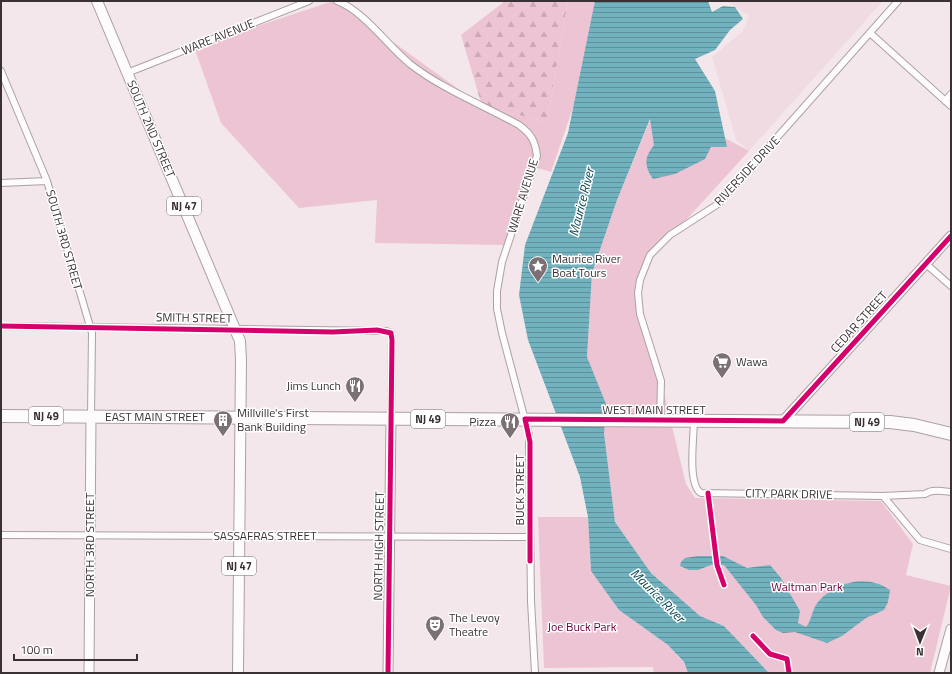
<svg xmlns="http://www.w3.org/2000/svg" width="952" height="674" font-family="'Titillium Web',sans-serif">
  <defs>
    <pattern id="forest-firs" width="22" height="20" patternUnits="userSpaceOnUse"><rect width="22" height="20" fill="#edc4d3"/><path d="M5 1l3.5 6h-7zM16 11l3.5 6h-7z" fill="#cca9b6"/></pattern>
    <pattern id="water-rules" width="6" height="5" patternUnits="userSpaceOnUse"><rect width="6" height="5" fill="#71b2be"/><path d="M0 2.5h6" fill="none" stroke="#5e919b"/></pattern>
  </defs>
  <rect width="100%" height="100%" fill="#f4e7eb"/>
  <path fill="#f1dbe2" d="M726 1H883L749 151 736 140 712 57 743 31 749 16Z"/>
  <path fill="url(#forest-firs)" d="M505 1H568L547 122 482 106 461 35Z"/>
  <path fill="#edc4d3" d="M333 1H336L482 106 547 122 568 1H601L602 23 551 172 534 167 508 245 375 243 377 200 299 208 221 123 194 47Z
    M686 117 749 151 645 265 635 289 640 314 661 381 686 484 695 498 881 501 913 544 906 575 951 586 930 673H769L724 626 700 616 651 573 615 522 604 433 587 357 592 273 617 200 651 118Z
    M538 517H588L591 571 619 610 668 645 684 663 688 673H654L653 667 544 668Z"/>
  <path fill="url(#water-rules)" d="M595 1H708L712 12 723 6 735 7 743 19 730 30 715 50 695 59 715 91 727 147H711L705 159 675 174 653 179C644 166 644 158 654 145L650 119 617 200 592 273 587 357 606 404 604 433 615 522 651 573 700 616 724 626 769 673H688L684 662 668 645 619 610 591 571 588 517 580 477 528 340 519 295 525 245 568 133Z
    M698 556H723L747 568 770 565 781 578 800 611 798 623 806 627C812 620 812 609 818 602 836 581 868 574 890 590L888 602 884 610 866 618 842 636 827 643 795 632 783 633 776 630 763 617 756 605 724 565H711L698 570H689L680 566 681 562 685 558Z"/>
  <g fill="none" stroke-linecap="round" stroke-linejoin="round">
    <defs>
      <path id="street" d="M337 1C364 11 387 45 410 64 442 89 483 105 519 125 531 134 535 140 537 156L502 262 497 291V309L502 333 529 435 531 601 535 673
        M870 33 951 106
        M1 71 47 181 92 333 91 416
        M127 73 309 1
        M945 101 951 94
        M1 183 47 181
        M926 264 951 286
        M1 326 386 331 391 333 392 340 391 418
        M660 420 661 381 640 314 638 293 640 280 650 255 670 235 718 204 898 1
        M694 420C694 437 687 484 701 493L883 496 925 494C932 489 942 491 951 492
        M883 496 920 540 951 549
        M1 535 530 537"/>
      <path id="secondary" d="M783 421 951 236
        M89 673 91 416
        M388 673 391 418
        M939 673 951 629"/>
      <path id="primary" d="M97 1 240 341 241 360 238 673"/>
      <path id="highway" d="M1 416 890 422 914 425 951 434"/>
    </defs>
    <use href="#street" stroke="#aaa1a4" stroke-width="8"/>
    <use href="#secondary" stroke="#aaa1a4" stroke-width="11"/>
    <use href="#primary" stroke="#aaa1a4" stroke-width="12"/>
    <use href="#highway" stroke="#aaa1a4" stroke-width="14"/>
    <use href="#street" stroke="#fdfbfc" stroke-width="6"/>
    <use href="#secondary" stroke="#fdfbfc" stroke-width="9"/>
    <use href="#primary" stroke="#fdfbfc" stroke-width="10"/>
    <use href="#highway" stroke="#fdfbfc" stroke-width="12"/>
    <defs>
      <path id="cycleway" d="M1 326 333 332 377 330 391 333 392 340 388 673
        M708 493 717 565 724 585
        M530 561V442L525 419 783 421 951 236
        M753 636 770 654 787 659 789 673"/>
    </defs>
    <use href="#cycleway" stroke="#fff" stroke-width="8"/>
    <use href="#cycleway" stroke="#d6006c" stroke-width="5"/>
  </g>
  <defs>
    <symbol id="sight-pin" viewBox="-11 -11 22 30"><path d="M0 17L-7.5 6A9.5 9.5 0 1 1 7.5 6Z" fill="#7b7174" stroke="#fff"/><path d="M0-6L1.8-2.2L6-1.7L2.9 1.2L3.7 5.4L0 3.3L-3.7 5.4L-2.9 1.2L-6-1.7L-1.8-2.2Z" fill="#fff"/></symbol>
    <symbol id="supermarket-pin" viewBox="-11 -11 22 30"><path d="M0 17L-7.5 6A9.5 9.5 0 1 1 7.5 6Z" fill="#7b7174" stroke="#fff"/><path d="M-6-5.5h2.5l.6 2H6L4.5 2H-2.5L-4.4-4H-6ZM-1.5 3.2a1.3 1.3 0 1 0 .1 0ZM3 3.2a1.3 1.3 0 1 0 .1 0Z" fill="#fff"/></symbol>
    <symbol id="restaurant-pin" viewBox="-11 -11 22 30"><path d="M0 17L-7.5 6A9.5 9.5 0 1 1 7.5 6Z" fill="#7b7174" stroke="#fff"/><path d="M-5-6h1v4h1v-4h1v4h1v-4h1v5L-1.5 .5V6h-2V.5L-5-1ZM5-6V6H3V1.5H1.5Q1.5-4 5-6Z" fill="#fff"/></symbol>
    <symbol id="building-pin" viewBox="-11 -11 22 30"><path d="M0 17L-7.5 6A9.5 9.5 0 1 1 7.5 6Z" fill="#7b7174" stroke="#fff"/><path d="M-4-6H4V6H1V3H-1V6H-4ZM-2.5-4.3h1.7v1.8h-1.7ZM.8-4.3h1.7v1.8H.8ZM-2.5-1h1.7V.8h-1.7ZM.8-1h1.7V.8H.8Z" fill="#fff"/></symbol>
    <symbol id="theatre-pin" viewBox="-11 -11 22 30"><path d="M0 17L-7.5 6A9.5 9.5 0 1 1 7.5 6Z" fill="#7b7174" stroke="#fff"/><path d="M-5-5.5Q0-4 5-5.5V0Q5 5 0 6Q-5 5-5 0ZM-3.3-2.5H-1v1.5H-3.3ZM1-2.5H3.3v1.5H1ZM-2.8 1Q0 5.5 2.8 1Z" fill="#fff"/></symbol>
  </defs>
  <g fill-rule="evenodd">
    <use href="#sight-pin" x="527" y="255" width="22" height="30"/>
    <use href="#supermarket-pin" x="711" y="351" width="22" height="30"/>
    <use href="#restaurant-pin" x="344" y="375" width="22" height="30"/>
    <use href="#building-pin" x="212" y="409" width="22" height="30"/>
    <use href="#restaurant-pin" x="499" y="411" width="22" height="30"/>
    <use href="#theatre-pin" x="424" y="614" width="22" height="30"/>
  </g>
  <g text-anchor="middle" stroke-width="3" stroke-linejoin="round" paint-order="stroke">
    <g fill="#fff" stroke="#756f71" stroke-width="1">
      <rect x="167" y="197" width="34" height="18" rx="3"/>
      <rect x="29" y="407" width="34" height="18" rx="3"/>
      <rect x="411" y="410" width="34" height="18" rx="3"/>
      <rect x="850" y="413" width="34" height="18" rx="3"/>
      <rect x="222" y="557" width="34" height="18" rx="3"/>
    </g>
    <g font-size="11" font-weight="bold" fill="#3a3134">
      <text x="184" y="210">NJ 47</text>
      <text x="46" y="420">NJ 49</text>
      <text x="428" y="423">NJ 49</text>
      <text x="867" y="426">NJ 49</text>
      <text x="239" y="570">NJ 47</text>
    </g>
    <g font-size="12" fill="#3a3134" stroke="#fff">
      <text transform="translate(218 37) rotate(-22)" y="4">WARE AVENUE</text>
      <text transform="translate(151 129) rotate(67)" y="4">SOUTH 2ND STREET</text>
      <text transform="translate(747 171) rotate(-47)" y="4">RIVERSIDE DRIVE</text>
      <text transform="translate(523 196) rotate(-73)" y="4">WARE AVENUE</text>
      <text transform="translate(64 240) rotate(74)" y="4">SOUTH 3RD STREET</text>
      <text transform="translate(194 318) rotate(1)" y="4">SMITH STREET</text>
      <text transform="translate(859 322) rotate(-48)" y="4">CEDAR STREET</text>
      <text x="654" y="414">WEST MAIN STREET</text>
      <text x="155" y="421">EAST MAIN STREET</text>
      <text transform="translate(520 490) rotate(-90)" y="4">BUCK STREET</text>
      <text transform="translate(789 494) rotate(1)" y="4">CITY PARK DRIVE</text>
      <text x="265" y="540">SASSAFRAS STREET</text>
      <text transform="translate(90 545) rotate(-90)" y="4">NORTH 3RD STREET</text>
      <text transform="translate(379 546) rotate(-89)" y="4">NORTH HIGH STREET</text>
    </g>
    <g font-size="12" fill="#3a3134" stroke="#fff" text-anchor="start">
      <text x="552" y="263">Maurice River<tspan x="552" dy="14">Boat Tours</tspan></text>
      <text x="736" y="366">Wawa</text>
      <text x="341" y="390" text-anchor="end">Jims Lunch</text>
      <text x="237" y="417">Millville's First<tspan x="237" dy="14">Bank Building</tspan></text>
      <text x="496" y="426" text-anchor="end">Pizza</text>
      <text x="449" y="622">The Levoy<tspan x="449" dy="14">Theatre</tspan></text>
    </g>
    <g font-size="12" fill="#6f0040" stroke="#fff">
      <text x="807" y="591">Waltman Park</text>
      <text x="582" y="631">Joe Buck Park</text>
    </g>
    <g font-size="13" font-style="italic" fill="#09454e" stroke="#fff">
      <text transform="translate(581 202) rotate(-76)" y="5">Maurice River</text>
      <text transform="translate(658 595) rotate(45)" y="5">Maurice River</text>
    </g>
  </g>
  <rect width="952" height="674" fill="none" stroke="#3a3134" stroke-width="4"/>
  <g transform="translate(920 642) rotate(181)" stroke="#ffffff" stroke-width="3" paint-order="stroke">
  <path d="M0-3L7 15L0 10L-7 15Z" fill="#3a3134"/>
  <text y="-6" font-size="11" font-weight="bold" text-anchor="middle" fill="#3a3134">N</text>
  </g>
  <path d="M14 654v6h123v-6" fill="none" stroke="#3a3134" stroke-width="2"/>
  <text x="20" y="654" font-size="12" fill="#3a3134" stroke="#ffffff" stroke-width="3" paint-order="stroke">100 m</text>
</svg>
